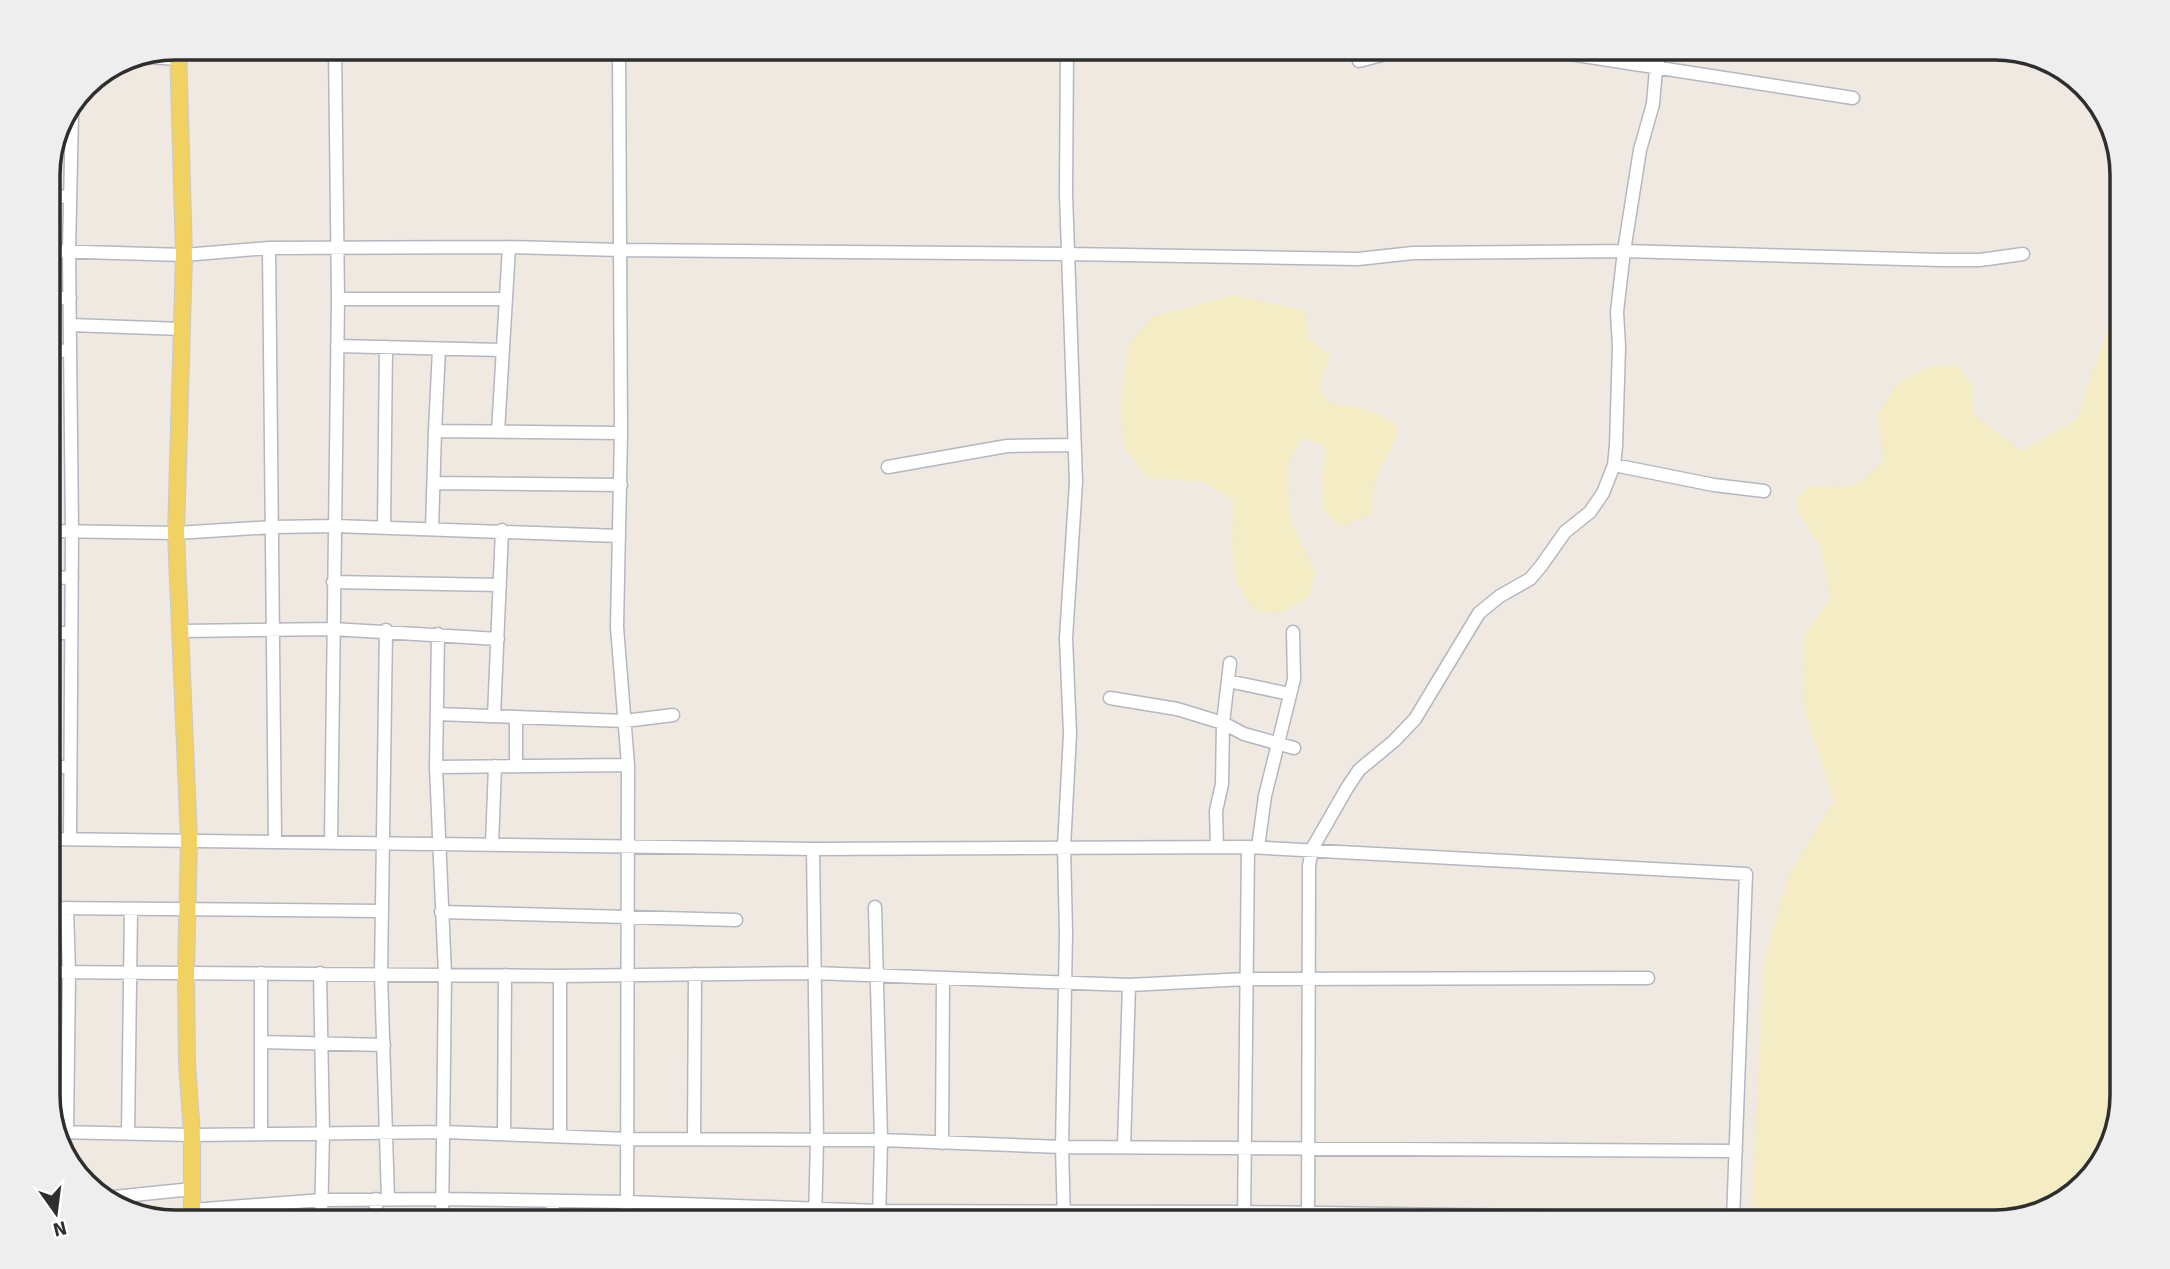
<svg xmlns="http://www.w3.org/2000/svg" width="2170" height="1269" font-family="Signika,sans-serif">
  <rect width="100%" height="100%" fill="#efe9e1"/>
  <path fill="#f3ecc5" d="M2123 283V1095L2106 1158 2059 1204 1996 1222H1751L1764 963 1788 876 1834 801 1803 706 1804 634 1831 598 1820 545 1797 510 1798 496 1812 485C1851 490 1857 488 1884 460L1877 415 1898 382 1928 367 1957 365 1972 385 1973 414 2021 451 2077 419Z
    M1233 295 1304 310 1309 339 1330 355 1319 387 1328 403C1355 406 1377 410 1398 427 1396 447 1381 461 1376 480 1372 491 1372 504 1371 515L1341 527 1323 511 1322 477 1326 447 1302 438 1288 464 1289 516 1315 573 1309 597 1281 613 1254 611 1236 582 1232 547 1233 500 1203 482 1147 478 1123 444 1121 403 1128 345 1152 317Z"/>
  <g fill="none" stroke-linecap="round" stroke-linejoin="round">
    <defs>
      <path id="minor" d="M619 47 621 433 617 627 628 765 627 1222
        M1524 47 1853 98
        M132 56 178 59
        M1359 61 1412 47
        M48 196 70 197
        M269 248 275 841
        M48 251 184 255 269 248 509 247 620 250 1069 254 1358 259 1413 253 1624 251 1940 260H1980L2023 254
        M48 298H70
        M338 299H505
        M70 325 182 329
        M337 346 502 350
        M48 350 70 351
        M435 431 439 349
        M498 432 509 247
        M1614 465 1714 485 1764 491
        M888 467 1007 446 1074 445
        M435 483 621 485
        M384 528 386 347
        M432 529 435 431 621 433
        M48 531 176 533 273 527 335 526 619 536
        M48 578 72 577
        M333 582 500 585
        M386 630 381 974 388 1199
        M182 631 333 629 498 639
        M48 633H71
        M438 634 436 767 445 975 442 1222
        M1228 681 1290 694
        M1110 698 1177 709 1223 723 1244 734 1294 748
        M437 714 625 721 673 715
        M494 716 502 530
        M516 766V717
        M48 767H70
        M436 767 628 765
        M48 839 813 849 1248 847 1746 874 1733 1219
        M70 839 72 531 69 251 72 113
        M331 842 338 299 335 47
        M492 844 495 766
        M1217 847 1216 811 1222 784 1223 723 1230 663
        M1258 847 1265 796 1294 679 1293 632
        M813 849 817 1140 815 1222
        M875 907 881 1140 879 1222
        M48 908 382 911
        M441 912 736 920
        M48 972 560 976 814 973 1129 985 1246 979 1648 978
        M320 973 323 1133 321 1222
        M261 1042 384 1045
        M57 1132 192 1135 444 1132 628 1139 881 1140 1062 1147 1736 1151
        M67 1132 69 973 67 908
        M504 1133 505 975
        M128 1134 131 909
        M261 1134V973
        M560 1136V976
        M694 1139 695 974
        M942 1143 943 979
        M1124 1147 1129 985
        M104 1198 192 1189
        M192 1210 322 1200 443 1199 627 1202 879 1211 1244 1212 1733 1219V1222
        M1308 1221 1309 866 1312 849 1347 788 1359 770 1394 741 1415 719 1479 613 1500 596 1530 579 1541 566 1565 532 1590 512 1603 493 1614 465 1616 446 1619 346 1617 312 1624 251 1640 150 1653 104 1656 69 1662 47
        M376 1222V1199
        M552 1222 553 1201
        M1064 1222 1062 1147 1066 933 1064 847 1070 734 1066 638 1076 482 1066 194 1067 47
        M1244 1222 1248 847"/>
      <path id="major" d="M178 47 184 255 176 533 189 840 186 972 187 1062 192 1135V1222"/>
    </defs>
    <use href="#minor" stroke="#b4b7c1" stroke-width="15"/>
    <use href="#major" stroke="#c9c9c9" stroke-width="18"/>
    <use href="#minor" stroke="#fff" stroke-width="12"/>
    <use href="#major" stroke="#f2d163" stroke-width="16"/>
  </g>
  <path d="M0 0H2170V1269H0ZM175 60H1995A115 115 0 0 1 2110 175V1095A115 115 0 0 1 1995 1210H175A115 115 0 0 1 60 1095V175A115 115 0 0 1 175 60Z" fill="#eee" fill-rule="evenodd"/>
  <path fill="none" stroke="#2e2e2e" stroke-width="3.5" d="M175 60H1995A115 115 0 0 1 2110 175V1095A115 115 0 0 1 1995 1210H175A115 115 0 0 1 60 1095V175A115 115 0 0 1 175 60Z"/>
  <g transform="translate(56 1213) rotate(166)" stroke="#ffffff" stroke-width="5" paint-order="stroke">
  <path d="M0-5L12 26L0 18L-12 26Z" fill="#2e2e2e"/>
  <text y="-10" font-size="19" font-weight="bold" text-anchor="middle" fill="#2e2e2e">N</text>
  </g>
</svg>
